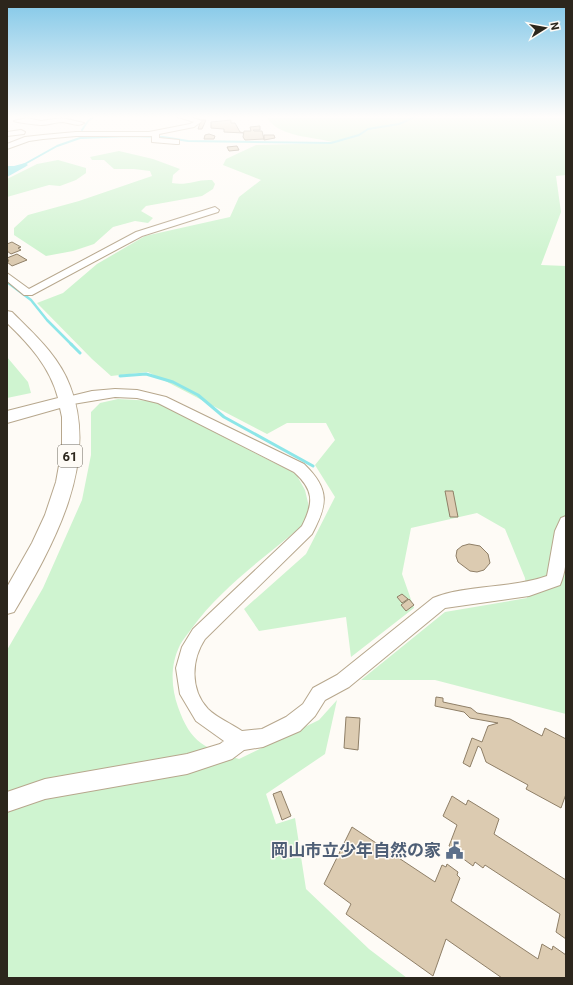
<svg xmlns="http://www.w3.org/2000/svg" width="573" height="985" font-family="Roboto,'Noto Sans JP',sans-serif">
  <rect width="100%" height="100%" fill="#fefbf6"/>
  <path fill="#cff4d0" d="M271 116H566V175L556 176 561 212 541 265 566 266V714L435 680H361L445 612 527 598 525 578 505 529 477 513 411 528 402 574 414 608 351 657 346 617 259 631 244 609 306 554 335 497 315 465 335 440 326 423H287L267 434 148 372 111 376 92 359 37 303 63 293 97 264 145 236 230 217 239 197 261 180 223 165 226 159 256 145 335 143C314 136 280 138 267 118Z
    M119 151 153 159 180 169 173 175 172 183C187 186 197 179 212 180L215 184 213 189 202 196 146 206 141 211 153 218 148 223 135 221 113 227 94 244 73 251 46 256 14 235V228L28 215 79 201 152 176 150 171 134 169H114L104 160H92L90 157Z
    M58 160 86 168V173L76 180 60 186 49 185 7 197V179L37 164Z
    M7 357 28 382 31 393 7 398Z
    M118 399 154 401 296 474 305 490 309 507 303 525C265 557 221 588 192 628 188 634 183 639 180 645 170 665 171 687 178 707 191 744 205 748 239 759L319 720 337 700 325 754 266 794 276 824 295 818 306 889 369 949 407 978H7V650L43 588 82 500 91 455V412L100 403Z"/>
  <path fill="#8de6e8" d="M25 163 28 165 25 167 7 177V166H14Z"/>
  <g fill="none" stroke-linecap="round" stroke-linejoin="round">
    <path stroke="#8de6e8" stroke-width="2" d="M82 130 88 121 95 116
      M23 165 57 146 80 138 128 136 163 137 188 141 331 143 359 135 368 129 399 124 417 116"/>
    <path stroke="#8de6e8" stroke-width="2.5" d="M7 282 31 300 47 320 72 345"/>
    <path stroke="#8de6e8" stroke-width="3" d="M71 344 80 353
      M120 376 146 374 173 382 198 395 224 417 313 466"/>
  </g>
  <path fill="#dccbb1" stroke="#8f7f67" d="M201 120H206L202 129H198Z
    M231 120V123H235L240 132 244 133 224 132V129L211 128V122Z
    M260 126V130H253L254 131H262L264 139 245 140 243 137 244 131H251L250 127Z
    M209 134 215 136 214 139H204L205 135Z
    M264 135H274L275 138 264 140Z
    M237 146 239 150 229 151 227 147Z
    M12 242 21 247 18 248 21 250 11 254 7 251V244Z
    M17 254 27 260 12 266 7 262 9 261 7 258Z
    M445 491H453L458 517H450Z
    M469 544 480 546 488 554 490 563 484 570 477 572 470 571 458 562 456 556 457 550 462 546Z
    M402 594 408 599 402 603 397 597Z
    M409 599 414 605 406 611 401 605Z
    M436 697 443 698V702L471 708 477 713 510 719 542 736 545 728 566 739V794L561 808 526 789 528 785 486 762 481 748 478 746 470 767 463 763 472 738 482 742 488 726 498 723 470 718 464 712 435 706Z
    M346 717 360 718 358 750 344 748Z
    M281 791 291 816 282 820 273 794Z
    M452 796 466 805 468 800 499 819 494 834 566 880V939L556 932 560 914 485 865 483 868 475 862 473 866 458 855 459 853 449 846 457 825 443 816Z
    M352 827 435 882 442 865 446 867 447 864 458 872 457 875 460 878 451 901 538 959 542 944 552 950 553 946 566 955V978H502L446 939 433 976 346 914 351 904 324 884Z"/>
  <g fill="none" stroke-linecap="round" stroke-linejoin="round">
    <defs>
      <path id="minor" d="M175 116H188L202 121 194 127 159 134V138L179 140V144H176L152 142V136H76L43 139 29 141 7 149V144L25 137 43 135 76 132H149L190 124 194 122Z
        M27 118 41 121 62 118 84 123C79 127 70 123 63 122 56 122 48 125 41 125 37 125 15 122 14 121Z
        M21 130 25 132 24 134 7 136V132Z
        M215 207 219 210 218 212 142 236 32 295H24L7 281V273L29 289 136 232Z
        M115 389 137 390 166 397 304 464C330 489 328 504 312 534L205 639C191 660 190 690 208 709 217 718 232 724 242 731L262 729 286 717 303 704 313 688 337 675 433 598C469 584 510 589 547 576L555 531 561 518 566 516C566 538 569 565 560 585L529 596 445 608 349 687 325 700 315 716 300 731 263 747 244 750 232 759 187 774 45 799 7 812V792L45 779 187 754 220 744 224 741 196 721 180 694 176 668 182 647 193 629 302 526C314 502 314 490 294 472L158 403 137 398 115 397 67 405 63 404 61 401 63 398 92 391Z"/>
      <path id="major" d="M7 311 12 312C34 334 59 356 70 386 100 463 53 546 14 612L7 614V587L32 543 45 515 56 482 62 449V417L60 408 7 423V411L58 398C50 367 29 344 7 323Z"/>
    </defs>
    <use href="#minor" stroke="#b7a78d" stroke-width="2"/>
    <use href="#major" stroke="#b7a78d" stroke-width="2"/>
    <use href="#minor" fill="#fff" fill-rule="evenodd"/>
    <use href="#major" fill="#fff" fill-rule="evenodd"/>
  </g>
  <linearGradient id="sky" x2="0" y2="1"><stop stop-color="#83c8e8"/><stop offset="0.46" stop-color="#fffdfb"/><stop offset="1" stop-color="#fffdfb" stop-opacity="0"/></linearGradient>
  <rect width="573" height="254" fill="url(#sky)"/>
  <defs>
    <symbol id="civic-bare" viewBox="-9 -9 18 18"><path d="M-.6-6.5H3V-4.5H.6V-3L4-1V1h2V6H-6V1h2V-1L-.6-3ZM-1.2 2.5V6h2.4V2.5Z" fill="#5c6f8a" stroke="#fefbf6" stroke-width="2.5" paint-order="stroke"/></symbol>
  </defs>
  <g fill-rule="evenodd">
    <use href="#civic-bare" x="442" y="838" width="25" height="25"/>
  </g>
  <g text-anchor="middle" stroke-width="3" stroke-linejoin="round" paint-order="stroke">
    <rect fill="#fefbf6" stroke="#6b665d" stroke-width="1" x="58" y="445" width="24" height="22" rx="3"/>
    <g font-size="13" font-weight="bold" fill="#2c261c">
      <text x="70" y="461">61</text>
    </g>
    <g font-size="17" font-weight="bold" fill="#4e5e75" stroke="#fefbf6" text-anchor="end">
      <text x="441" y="856">岡山市立少年自然の家</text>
    </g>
  </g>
  <rect width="573" height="985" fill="none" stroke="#2c261c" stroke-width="16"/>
  <g transform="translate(545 28) rotate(79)" stroke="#fefbf6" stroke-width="3" paint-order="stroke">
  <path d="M0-3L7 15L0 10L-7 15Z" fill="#2c261c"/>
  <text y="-6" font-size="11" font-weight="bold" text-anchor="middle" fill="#2c261c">N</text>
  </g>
</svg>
